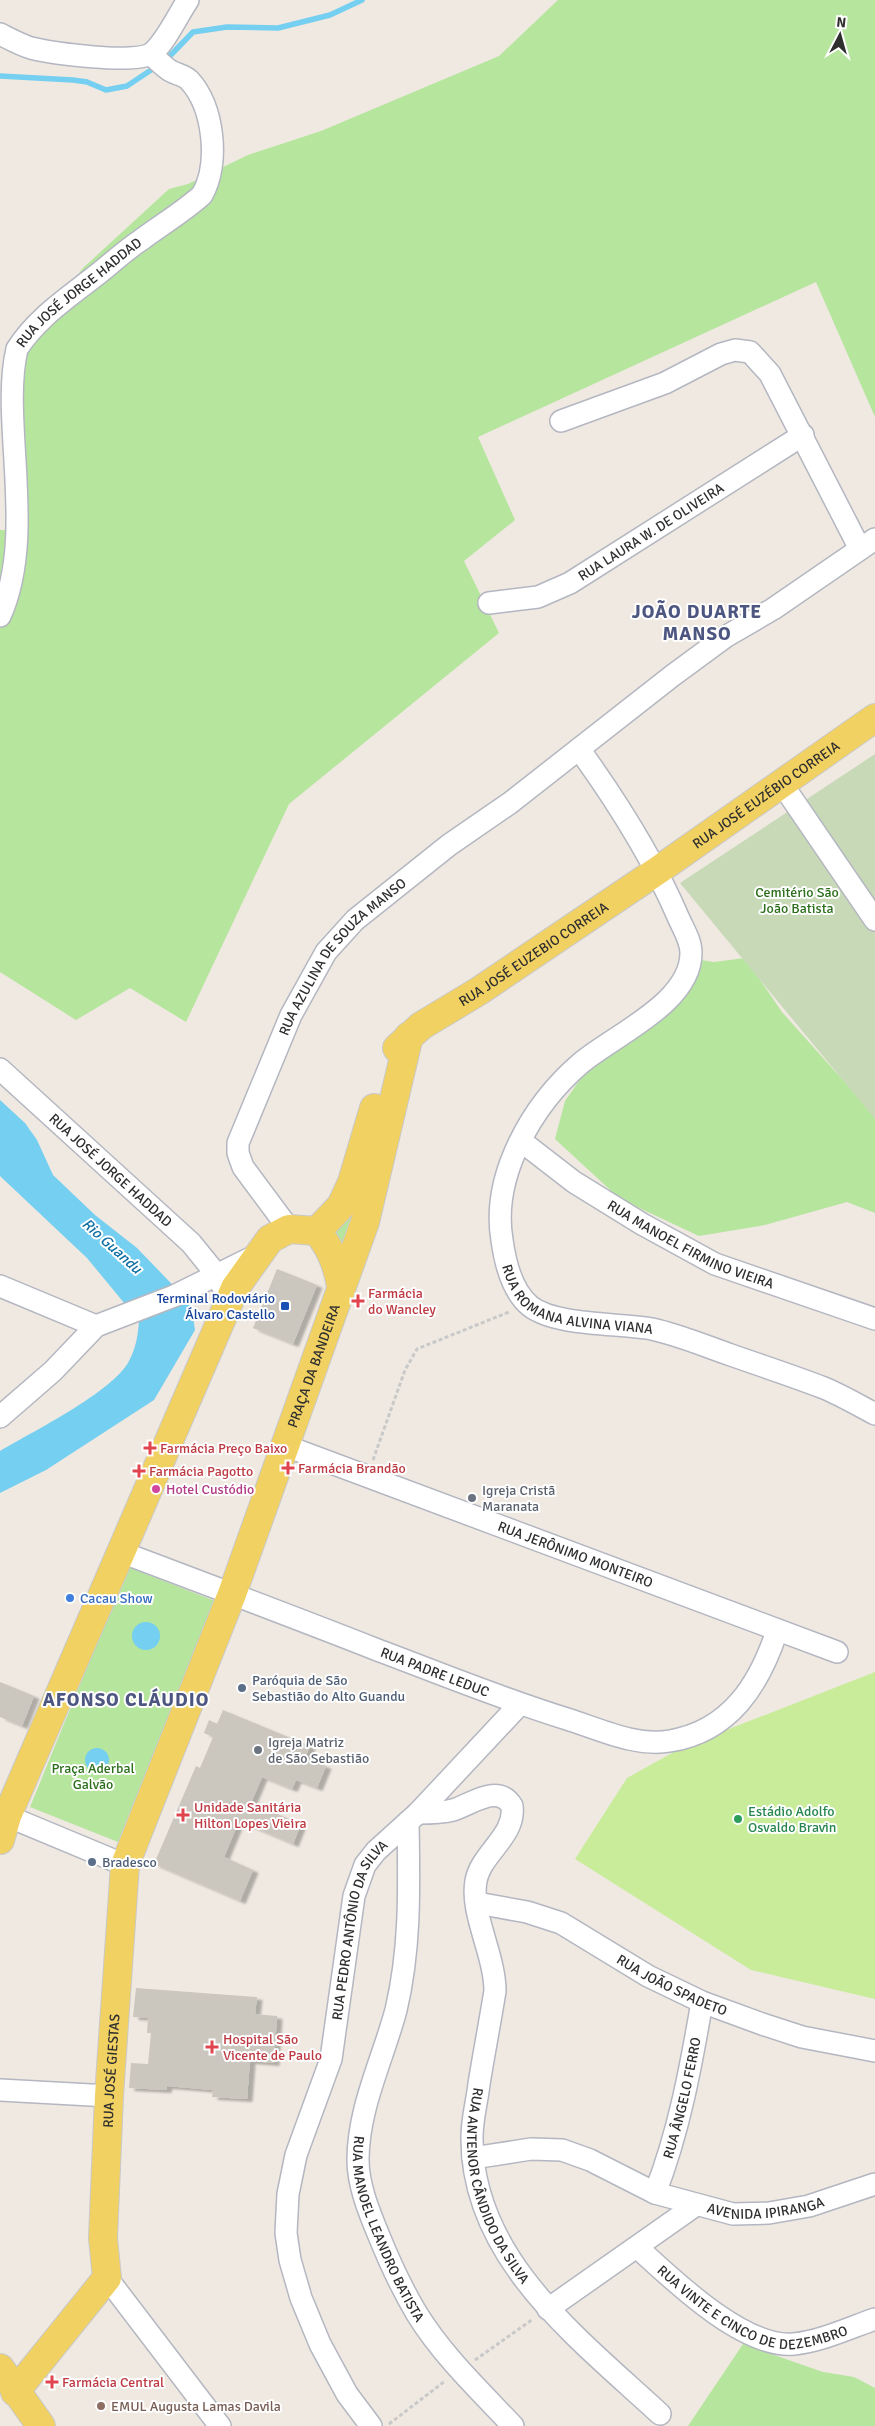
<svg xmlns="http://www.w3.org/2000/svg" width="875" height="2426" font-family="Signika,sans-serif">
  <defs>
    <filter id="shadow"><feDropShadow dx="5.5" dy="3" stdDeviation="1" flood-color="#0004"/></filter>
  </defs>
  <rect width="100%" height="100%" fill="#efe9e1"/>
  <path fill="#b6e59e" d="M558 0H875V417L816 282 478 437 515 520 464 561 499 633 289 804 186 1022 130 988 76 1020 0 972V530H22L15 476 25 345 83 268 169 189 188 184 248 155 321 131 499 56Z
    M745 958 782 1012 875 1116V1213L847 1202 765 1225 699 1236 620 1199 555 1139 565 1101 602 1048 643 1014 694 959 714 962Z
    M378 1122 345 1253 332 1232Z
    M128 1567 215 1601 118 1842 30 1807Z
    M743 2344 823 2372 854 2377 875 2388V2426H688Z"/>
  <path fill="#c8d9b8" d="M875 754V1119L680 883Z"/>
  <path fill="#c9ec9a" d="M875 1672V1999L751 1970 575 1859 627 1778 683 1747Z"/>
  <path fill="#75cff0" d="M0 1100 25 1123 37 1140 53 1175 95 1215 137 1248 191 1304 195 1330 154 1400 46 1470 0 1493V1451C32 1432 113 1392 129 1361 136 1348 138 1335 139 1321L87 1258 0 1176Z
    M132 1636a14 14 0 1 1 28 0a14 14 0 1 1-28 0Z
    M85 1760a12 12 0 1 1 24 0a12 12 0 1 1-24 0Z"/>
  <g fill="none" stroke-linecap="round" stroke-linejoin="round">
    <path stroke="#75cff0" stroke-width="5.5" d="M165 61 193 32 227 27 278 28 330 15 362 0
      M0 76 73 80 87 82 106 90 127 86 157 66"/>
  </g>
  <path fill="#cbc7bf" filter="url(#shadow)" d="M277 1269 317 1285 293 1344 253 1328Z
    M0 1682 34 1696 22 1726 0 1717Z
    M223 1710 310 1746 305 1758 326 1766 317 1788 296 1780 292 1789 262 1777 251 1803 301 1824 293 1844 239 1821 224 1857 253 1870 240 1901 154 1864 196 1766 200 1768 213 1737 204 1733 209 1720 217 1724Z
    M136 1988 257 1997 255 2014 277 2016 274 2063 250 2061 247 2099 212 2097 213 2090 167 2086 166 2090 129 2088 131 2063 148 2064 151 2033H147L148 2018 133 2017Z"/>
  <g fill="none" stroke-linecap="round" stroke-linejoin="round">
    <defs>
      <g id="minor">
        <path d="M0 34C10 39 21 45 31 48 51 53 136 65 152 53 165 43 178 15 188 0"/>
        <path d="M561 421 665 383 721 354 735 350 750 352 770 374 860 549"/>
        <path id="s1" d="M489 603 538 597 570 583 803 435"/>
        <path id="s2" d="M0 616C37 534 0 420 17 349 36 319 66 299 94 277 110 265 124 251 141 240 161 225 183 212 202 195 220 164 214 107 189 80 184 75 175 74 169 70 162 65 156 59 151 54"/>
        <path id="s3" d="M579 749C618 803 653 858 679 919 684 930 691 941 691 953 691 1003 614 1035 581 1063 533 1104 491 1175 502 1240 505 1262 512 1291 530 1306 555 1326 620 1323 652 1329 679 1335 705 1346 731 1355 762 1366 793 1376 824 1388 841 1395 858 1405 875 1414"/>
        <path d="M782 784 875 920"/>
        <path id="s4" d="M0 1069 191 1243 217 1275 229 1300"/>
        <path id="s5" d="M521 1141 574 1182 642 1224 715 1264 875 1319"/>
        <path id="s6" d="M289 1229 243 1167 238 1153V1143L291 1015 326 952 355 920 449 845 510 803 672 676 725 637 773 609 875 539"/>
        <path d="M0 1286 96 1326"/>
        <path d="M0 1417 53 1371 96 1326 174 1296 257 1255"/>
        <path id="s7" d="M286 1446 837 1652"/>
        <path id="s8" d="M121 1552C206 1584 291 1616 375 1649 439 1673 502 1699 567 1719 599 1729 636 1747 670 1741 730 1731 759 1685 777 1631"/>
        <path d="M0 1813 125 1865"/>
        <path id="s9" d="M418 1813C429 1813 441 1813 453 1810 472 1804 498 1783 512 1806 516 1836 481 1853 476 1881 470 1913 495 1955 495 1991 490 2022 484 2053 479 2084 477 2102 472 2119 472 2137 471 2258 579 2339 660 2414"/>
        <path id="s10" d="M408 1822C409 1885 411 1947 396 2010 383 2059 358 2108 358 2160 358 2185 369 2212 379 2236 390 2263 402 2289 417 2314 443 2356 479 2390 513 2426"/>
        <path id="s11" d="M477 1903 527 1912 561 1923 648 1976 702 2002 762 2024 802 2037 875 2051"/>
        <path d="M0 2090 109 2096"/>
        <path id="s12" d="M473 2158 531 2149 562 2150 590 2160 655 2193 733 2214 769 2213 809 2206 875 2184"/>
        <path id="s13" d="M655 2193C679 2132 691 2066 702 2002"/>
        <path id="s14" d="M638 2248C673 2280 744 2349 794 2344 822 2341 849 2328 875 2319"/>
        <path d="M107 2278 220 2426"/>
        <path d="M548 2309 696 2205"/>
        <path id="s15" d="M371 2426 347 2394 320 2344 301 2298 290 2260 286 2233 288 2194 296 2155 331 2059 354 1896 365 1865 376 1851 418 1813 520 1704"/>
      </g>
      <g id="major">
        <path id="s16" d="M397 1048 421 1026 479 991 657 871 875 718"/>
        <path d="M317 1231 341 1206 352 1182 374 1108"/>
        <path d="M317 1231C331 1249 337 1264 341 1286"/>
        <path d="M0 1840 7 1816 235 1288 270 1239 289 1229 317 1231"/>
        <path d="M0 2368 41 2426"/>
        <path id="s17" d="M15 2392 107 2278 103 2238 109 2096 125 1865 232 1594 365 1222 409 1036"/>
      </g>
    </defs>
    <use href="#minor" stroke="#b4b7c1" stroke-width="24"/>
    <use href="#major" stroke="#c9c9c9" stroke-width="30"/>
    <path stroke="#c9c9c9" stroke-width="3" stroke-dasharray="4 2.5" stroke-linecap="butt" d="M373 1460 405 1370 417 1349 509 1312
      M475 2360 533 2319
      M389 2424 445 2381"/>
    <use href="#minor" stroke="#fff" stroke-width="21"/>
    <use href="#major" stroke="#f2d163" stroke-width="28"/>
  </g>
  <g fill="#e0444e" stroke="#fff" stroke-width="2">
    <path d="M355.5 1293.5h5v5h5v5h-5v5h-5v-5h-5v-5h5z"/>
    <path d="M147.5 1440.5h5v5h5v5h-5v5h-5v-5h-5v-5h5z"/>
    <path d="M285.5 1460.5h5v5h5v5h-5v5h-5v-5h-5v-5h5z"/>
    <path d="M136.5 1463.5h5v5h5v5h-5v5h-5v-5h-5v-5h5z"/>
    <path d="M180.5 1807.5h5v5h5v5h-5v5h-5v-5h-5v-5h5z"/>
    <path d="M209.5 2039.5h5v5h5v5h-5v5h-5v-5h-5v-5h5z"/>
    <path d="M49.5 2374.5h5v5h5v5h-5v5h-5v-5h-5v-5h5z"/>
  </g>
  <rect fill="#1a4fb4" stroke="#fff" stroke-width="2" x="280" y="1301" width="10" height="10" rx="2.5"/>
  <circle fill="#d1479c" stroke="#fff" stroke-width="2" cx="156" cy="1489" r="5"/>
  <g fill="#6b7280" stroke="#fff" stroke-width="2">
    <circle cx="472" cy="1498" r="5"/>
    <circle cx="258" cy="1750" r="5"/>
  </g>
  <circle fill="#3f7fe0" stroke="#fff" stroke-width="2" cx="70" cy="1598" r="5"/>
  <g fill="#5c6f8a" stroke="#fff" stroke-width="2">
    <circle cx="242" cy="1688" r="5"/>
    <circle cx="92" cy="1862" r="5"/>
  </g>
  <circle fill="#2e9e5b" stroke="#fff" stroke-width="2" cx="738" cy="1819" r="5"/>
  <circle fill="#8d6e63" stroke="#fff" stroke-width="2" cx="101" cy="2406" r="5"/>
  <g text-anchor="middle" stroke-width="4" stroke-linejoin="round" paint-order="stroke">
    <g font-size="14" fill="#2e2e2e" stroke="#fff">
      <text dy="5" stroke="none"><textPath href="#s2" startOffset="354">RUA JOSÉ JORGE HADDAD</textPath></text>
      <text dy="5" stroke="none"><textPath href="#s1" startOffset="180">RUA LAURA W. DE OLIVEIRA</textPath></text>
      <text dy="5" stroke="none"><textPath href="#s16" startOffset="448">RUA JOSÉ EUZÉBIO CORREIA</textPath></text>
      <text dy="5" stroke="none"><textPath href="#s16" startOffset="166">RUA JOSÉ EUZEBIO CORREIA</textPath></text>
      <text dy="5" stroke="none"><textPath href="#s6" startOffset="319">RUA AZULINA DE SOUZA MANSO</textPath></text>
      <text dy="5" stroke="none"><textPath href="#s4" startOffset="150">RUA JOSÉ JORGE HADDAD</textPath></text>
      <text dy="5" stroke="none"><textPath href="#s5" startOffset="200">RUA MANOEL FIRMINO VIEIRA</textPath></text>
      <text dy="5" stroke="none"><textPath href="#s3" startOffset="709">RUA ROMANA ALVINA VIANA</textPath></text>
      <text dy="5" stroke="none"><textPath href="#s17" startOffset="1094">PRAÇA DA BANDEIRA</textPath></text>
      <text dy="5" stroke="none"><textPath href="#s7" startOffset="309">RUA JERÔNIMO MONTEIRO</textPath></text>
      <text dy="5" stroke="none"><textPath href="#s8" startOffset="336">RUA PADRE LEDUC</textPath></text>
      <text dy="5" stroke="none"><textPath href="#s15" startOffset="528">RUA PEDRO ANTÔNIO DA SILVA</textPath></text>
      <text dy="5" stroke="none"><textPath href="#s11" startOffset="214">RUA JOÃO SPADETO</textPath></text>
      <text dy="5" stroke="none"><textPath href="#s17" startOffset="354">RUA JOSÉ GIESTAS</textPath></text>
      <text dy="5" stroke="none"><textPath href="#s13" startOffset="99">RUA ÂNGELO FERRO</textPath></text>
      <text dy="5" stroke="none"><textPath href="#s9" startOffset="500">RUA ANTENOR CÂNDIDO DA SILVA</textPath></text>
      <text dy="5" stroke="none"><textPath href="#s12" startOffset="306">AVENIDA IPIRANGA</textPath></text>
      <text dy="5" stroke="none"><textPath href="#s10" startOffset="419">RUA MANOEL LEANDRO BATISTA</textPath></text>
      <text dy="5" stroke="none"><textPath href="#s14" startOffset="136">RUA VINTE E CINCO DE DEZEMBRO</textPath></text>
    </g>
    <g font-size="14" fill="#2c6e1b" stroke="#fff">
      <text x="797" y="897">Cemitério São<tspan x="797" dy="16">João Batista</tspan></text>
      <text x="93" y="1773">Praça Aderbal<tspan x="93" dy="16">Galvão</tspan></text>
    </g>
    <g font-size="14" fill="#be3a42" stroke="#fff" text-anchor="start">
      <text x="368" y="1298">Farmácia<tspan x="368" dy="16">do Wancley</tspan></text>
      <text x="160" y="1453">Farmácia Preço Baixo</text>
      <text x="298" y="1473">Farmácia Brandão</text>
      <text x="149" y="1476">Farmácia Pagotto</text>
      <text x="194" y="1812">Unidade Sanitária<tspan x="194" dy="16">Hilton Lopes Vieira</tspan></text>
      <text x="223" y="2044">Hospital São<tspan x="223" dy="16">Vicente de Paulo</tspan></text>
      <text x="62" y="2387">Farmácia Central</text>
    </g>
    <g font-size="14" fill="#164399" stroke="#fff" text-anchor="end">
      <text x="275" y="1303">Terminal Rodoviário<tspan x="275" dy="16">Álvaro Castello</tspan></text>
    </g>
    <g font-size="14" fill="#b23c85" stroke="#fff" text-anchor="start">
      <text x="166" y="1494">Hotel Custódio</text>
    </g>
    <g font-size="14" fill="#5b616d" stroke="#fff" text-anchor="start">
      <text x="482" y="1495">Igreja Cristã<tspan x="482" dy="16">Maranata</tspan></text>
      <text x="268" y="1747">Igreja Matriz<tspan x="268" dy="16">de São Sebastião</tspan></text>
    </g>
    <g font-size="14" fill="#366cbe" stroke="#fff" text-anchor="start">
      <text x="80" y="1603">Cacau Show</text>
    </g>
    <g font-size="14" fill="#4e5e75" stroke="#fff" text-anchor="start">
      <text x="252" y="1685">Paróquia de São<tspan x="252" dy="16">Sebastião do Alto Guandu</tspan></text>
      <text x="102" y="1867">Bradesco</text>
    </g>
    <g font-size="14" fill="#27864d" stroke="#fff" text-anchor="start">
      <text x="748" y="1816">Estádio Adolfo<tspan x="748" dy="16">Osvaldo Bravin</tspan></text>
    </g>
    <g font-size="14" fill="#785e54" stroke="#fff" text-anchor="start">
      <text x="111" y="2411">EMUL Augusta Lamas Davila</text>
    </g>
    <g font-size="15" font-style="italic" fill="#0d6fa3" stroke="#fff">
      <text transform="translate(112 1246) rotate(42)" y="5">Rio Guandu</text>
    </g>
    <g font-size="19" font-weight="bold" letter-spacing="1" fill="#4d5680" stroke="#fff">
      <text x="697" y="618">JOÃO DUARTE<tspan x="697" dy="22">MANSO</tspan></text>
      <text x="126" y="1706">AFONSO CLÁUDIO</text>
    </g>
  </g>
  <g transform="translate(840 35) rotate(6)" stroke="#ffffff" stroke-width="4" paint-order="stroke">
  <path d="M0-4L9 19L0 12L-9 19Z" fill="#2e2e2e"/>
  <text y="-8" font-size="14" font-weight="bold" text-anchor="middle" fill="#2e2e2e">N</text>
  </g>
</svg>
